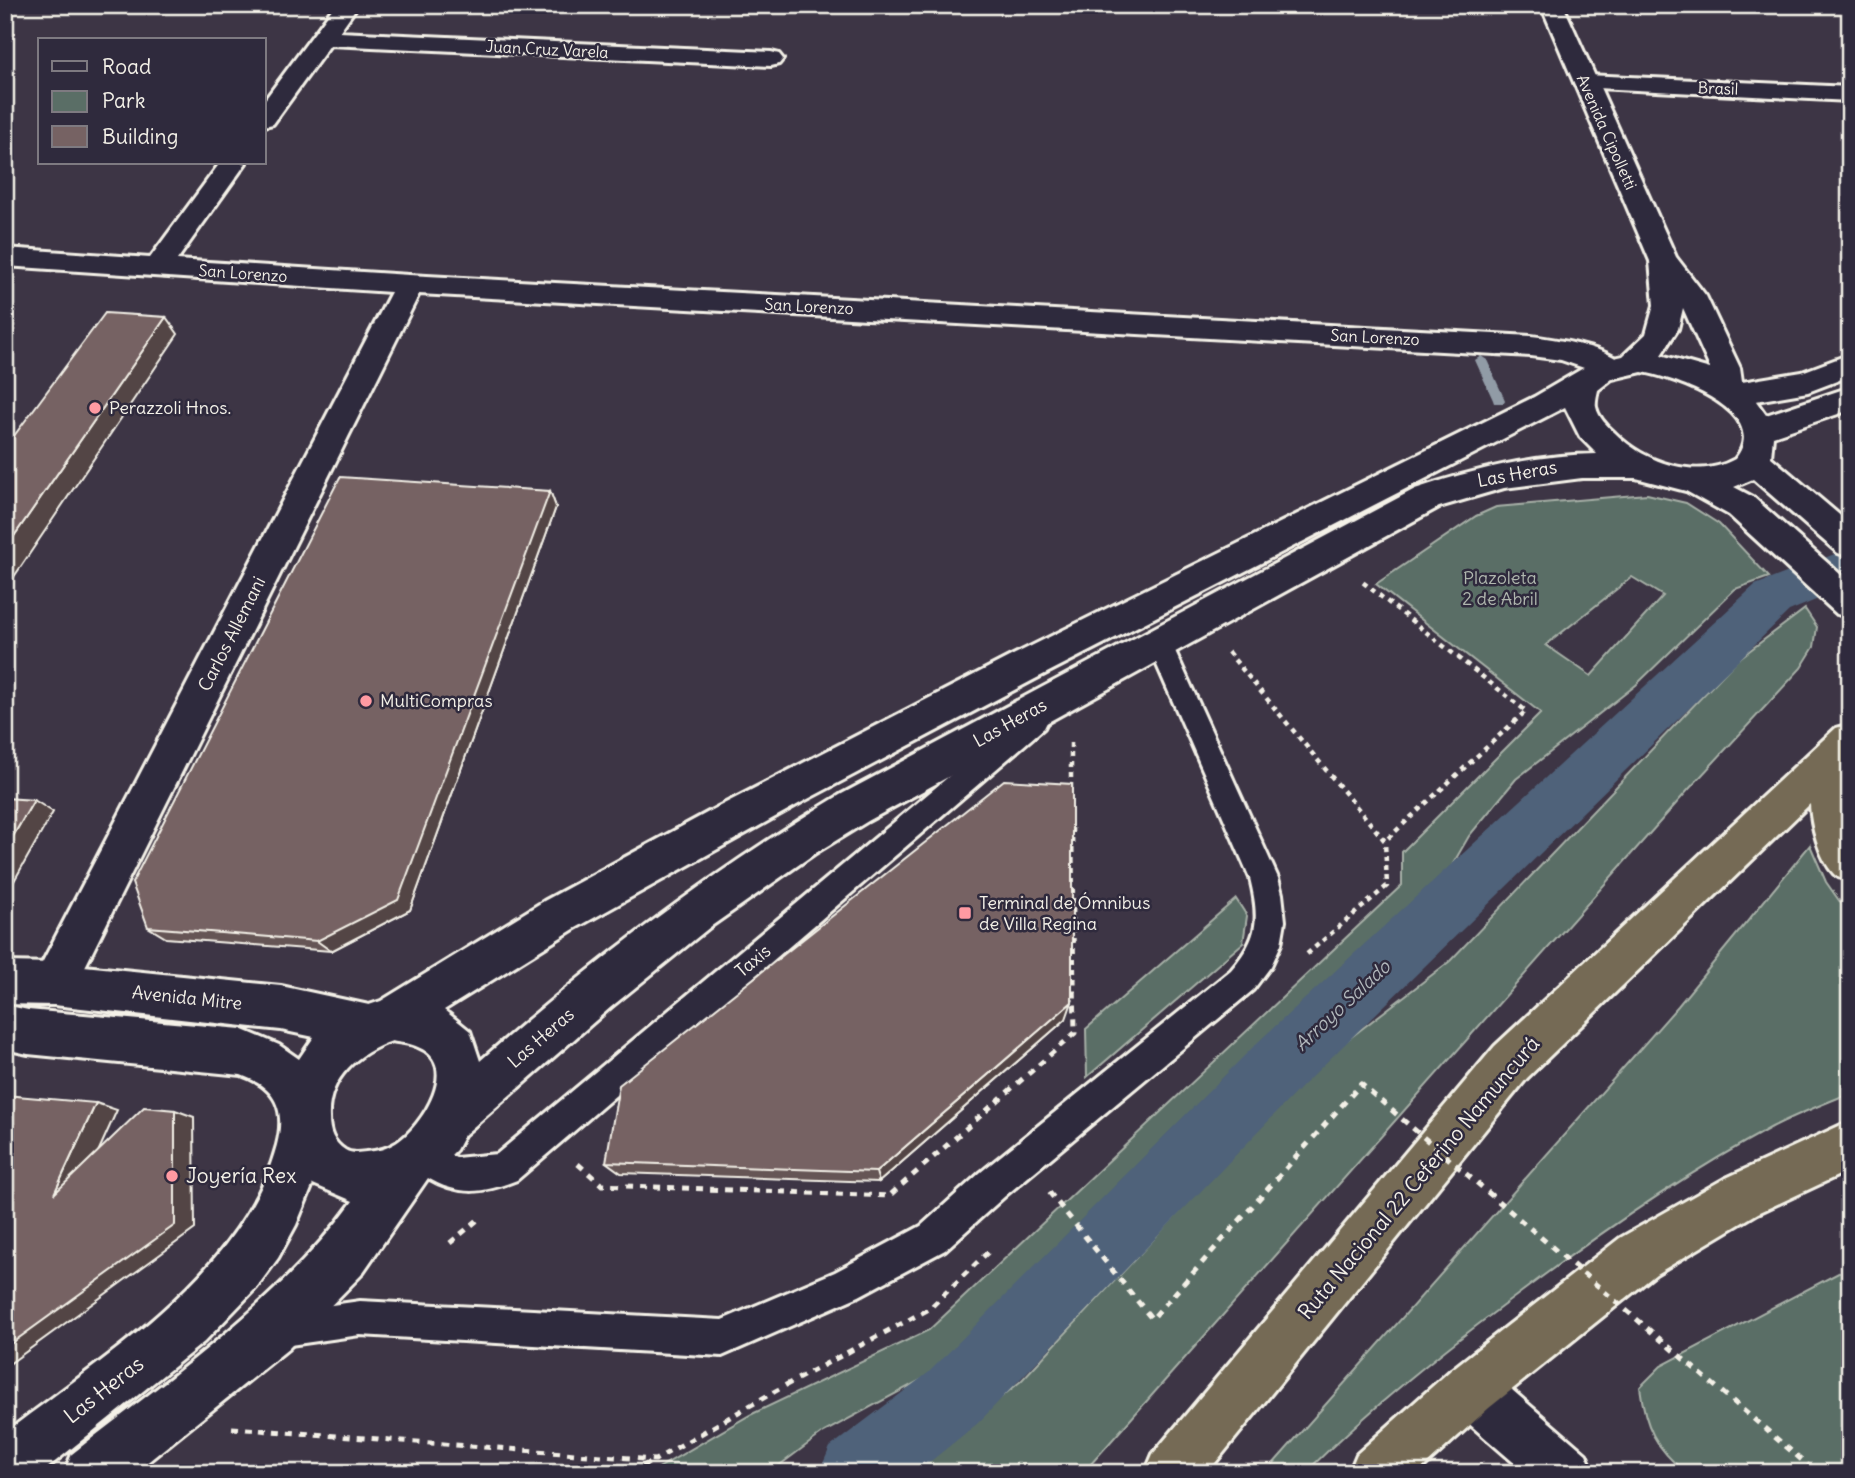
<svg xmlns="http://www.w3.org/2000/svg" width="1855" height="1478" font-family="Delius,sans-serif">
  <rect width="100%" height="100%" fill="#3d3545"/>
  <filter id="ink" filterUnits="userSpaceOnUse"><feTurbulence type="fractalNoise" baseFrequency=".0143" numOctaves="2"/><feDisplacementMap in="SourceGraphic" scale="14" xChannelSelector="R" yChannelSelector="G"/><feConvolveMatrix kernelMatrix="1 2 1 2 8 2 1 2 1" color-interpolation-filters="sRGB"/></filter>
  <g filter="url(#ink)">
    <path fill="#5a6e66" stroke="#a7b0a7" stroke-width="2" fill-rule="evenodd" d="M1647 494 1686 503 1719 524 1769 577 1735 589 1636 685 1516 779 1469 836 1432 900 1070 1259 958 1360 824 1432 769 1473H650L750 1415 929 1330 1402 885V852L1541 713 1376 584 1476 516 1496 507ZM1632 577 1663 596 1591 676 1546 645Z
      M1805 609 1817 627 1814 647 1801 668 1689 789 1083 1473H908L1021 1381 1320 1061 1450 961 1737 660Z
      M1810 845 1826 882 1850 916V1093C1824 1104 1797 1114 1772 1127 1683 1175 1601 1232 1520 1293 1443 1350 1373 1406 1305 1473H1265L1678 1006Z
      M1236 899 1247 916 1243 943 1087 1077 1086 1029Z
      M1850 1267V1473H1686C1655 1448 1645 1426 1640 1387L1661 1366Z"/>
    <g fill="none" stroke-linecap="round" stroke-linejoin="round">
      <path fill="#919ba6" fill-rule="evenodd" d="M1481 356 1487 360 1505 400 1504 403H1494L1493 400 1475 360Z"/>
      <path fill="#4f627a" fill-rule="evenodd" d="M1850 548V586L1789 611 1302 1086 978 1423 916 1473H819L830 1447 928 1373 1258 1042 1755 585Z"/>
      <defs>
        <path id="lane" d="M1159 632 1168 635 1171 642 1278 878 1282 894 1285 921 1281 944 1271 966 1253 990 1005 1196 945 1250 859 1296 722 1356 360 1335 276 1347 264 1342 259 1330 264 1318 276 1313 360 1301 722 1320 835 1272 921 1226 981 1172 1231 970C1259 937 1260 919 1250 878L1147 642 1150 635Z
          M1035 709 1044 712 1048 720 1044 728 517 1180C482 1194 458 1196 426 1177 414 1171 408 1167 403 1155L408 1144 419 1139 456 1158 497 1154 1026 712Z"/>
        <path id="street" d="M335 5H358L339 32 771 52 779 54 783 59 779 64 771 66 330 45 273 124 264 126V101Z
          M1586 75 1850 87V101L1577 87 1574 82 1577 77Z
          M220 163H246L177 260 409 275 1531 336C1554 339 1613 347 1625 367L1621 374 1610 377 1561 360 1531 356 419 294 69 999 54 1005 39 999 32 984 39 969 391 292 5 266V248L150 258Z
          M1470 1363 1489 1370 1586 1454 1594 1473H1526L1451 1408 1444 1389 1451 1370Z"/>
        <path id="secondary" d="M1541 5H1563L1676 257 1706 296 1740 368 1742 382 1802 372 1850 354V376L1808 392 1756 401 1766 415 1850 387V410L1773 436 1771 457 1850 524V557L1838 553 1753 479 1734 487 1753 497 1850 583V618L1837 614 1729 515 1686 491 1636 478H1582L1504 488 1439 507 868 821 814 854 710 927 611 1007 464 1135 456 1150 428 1178 361 1275 288 1349 134 1473H64L72 1454C171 1376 278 1304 353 1201L313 1184 296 1225 278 1258 256 1288 204 1342 41 1473H5V1433C105 1356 243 1273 277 1145 286 1110 277 1088 241 1075L28 1054 5 1049V1005L28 1010 241 1029 279 1045 299 1059 314 1037 281 1030 54 1005 5 1004V962L54 963 281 986 369 1005 381 1001 544 901 718 807 1009 657 1534 397 1592 363 1623 356 1646 334 1654 305 1650 261ZM1683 308 1710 368V369L1661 355 1678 329ZM1642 372C1674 377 1774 412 1735 459 1696 481 1644 462 1615 433 1607 426 1598 417 1596 407 1595 402 1597 395 1598 390L1612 379ZM1565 407 1580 437 1597 454C1534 455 1475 469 1415 489L840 795C711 872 593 962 480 1061L470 1031 444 1010 574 929 804 801 1035 679ZM392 1041C400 1043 411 1043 418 1047 462 1064 422 1127 396 1143 386 1149 378 1151 366 1152 358 1153 352 1154 345 1150 333 1142 329 1132 329 1118 327 1079 357 1053 392 1041Z"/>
        <path id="highway" d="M1850 724V882C1845 880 1838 878 1834 874 1819 858 1811 825 1810 804L1527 1078 1207 1473H1145L1153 1454 1495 1046 1836 728Z
          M1850 1121V1170L1758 1213 1656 1274 1489 1408 1417 1473H1349L1357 1454 1451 1370 1620 1238 1724 1179Z"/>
      </defs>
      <use href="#lane" stroke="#f4f1e8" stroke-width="6"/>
      <use href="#street" stroke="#f4f1e8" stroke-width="6"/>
      <use href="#secondary" stroke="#f4f1e8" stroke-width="6"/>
      <use href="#highway" stroke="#f4f1e8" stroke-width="6"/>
      <path stroke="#f4f1e8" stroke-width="4.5" stroke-dasharray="5 5" stroke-linecap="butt" d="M1228 652 1385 841 1526 711 1360 580
        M1071 743V788
        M1072 828 1074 979
        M1307 954 1387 886 1385 841"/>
      <path stroke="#f4f1e8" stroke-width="5" stroke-dasharray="7 7" stroke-linecap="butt" d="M578 1164 602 1185 889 1196 1075 1033 1074 978
        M450 1243 480 1218
        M232 1428 655 1460 786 1385 929 1309 989 1251
        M630 1473 654 1460"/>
      <use href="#lane" fill="#2f2a3d" fill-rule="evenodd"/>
      <use href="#street" fill="#2f2a3d" fill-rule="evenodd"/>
      <use href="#secondary" fill="#2f2a3d" fill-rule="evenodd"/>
      <use href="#highway" fill="#746b55" fill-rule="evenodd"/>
      <path stroke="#f4f1e8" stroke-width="5" stroke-dasharray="7 7" stroke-linecap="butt" d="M1049 1192 1152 1319 1361 1084 1817 1473"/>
    </g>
    <path fill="#655455" stroke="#f4f1e8" stroke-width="2" d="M550 491 556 507 410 910 331 951 166 938 148 927Z
      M1066 1019 879 1182 621 1173 606 1162Z"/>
    <path fill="#534545" stroke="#f4f1e8" stroke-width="2" d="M166 317 178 334 5 590V549Z
      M550 491 556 507 410 910 331 951 317 941Z
      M34 800 53 812 5 897V850Z
      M1072 1002 1066 1019 879 1182 876 1172Z
      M96 1103 117 1110 77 1199 54 1194Z
      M175 1110 194 1117 195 1229 5 1367V1348Z"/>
    <path fill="#766263" stroke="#f4f1e8" stroke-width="2" d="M105 313 166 317 5 549V448Z
      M340 477 550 491 398 900 317 941 148 927 132 883Z
      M1004 780 1072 784V1002L876 1172 606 1162 619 1085Z
      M5 798 34 800 5 850Z
      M5 1095 96 1103 54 1194 144 1107 175 1110V1225L5 1348Z"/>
  </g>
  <g fill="#ff9aa2" stroke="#2f2a3d" stroke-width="2.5">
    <circle cx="95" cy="408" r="7"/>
    <circle cx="366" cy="701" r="7"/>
    <rect x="958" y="906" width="14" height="14" rx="3.5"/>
    <circle cx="172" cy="1176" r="7"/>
  </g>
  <g text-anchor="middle" stroke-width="5" stroke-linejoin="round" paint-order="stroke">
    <g font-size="16" fill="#f4f1e8" stroke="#2f2a3d">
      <text transform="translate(547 49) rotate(3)" y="6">Juan Cruz Varela</text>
      <text transform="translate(1718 88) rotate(2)" y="6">Brasil</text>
      <text transform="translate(1607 132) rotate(66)" y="6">Avenida Cipolletti</text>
      <text transform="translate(243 273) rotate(4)" y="6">San Lorenzo</text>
      <text transform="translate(809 306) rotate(3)" y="6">San Lorenzo</text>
      <text transform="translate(1375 337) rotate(3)" y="6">San Lorenzo</text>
    </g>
    <g font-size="18" fill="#f4f1e8" stroke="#2f2a3d" text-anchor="start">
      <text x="109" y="414">Perazzoli Hnos.</text>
      <text x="380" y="707">MultiCompras</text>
      <text x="979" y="909">Terminal de Ómnibus<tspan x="979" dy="21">de Villa Regina</tspan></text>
    </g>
    <g font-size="18" fill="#f4f1e8" stroke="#2f2a3d">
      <text transform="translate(1517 474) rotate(-10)" y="6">Las Heras</text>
      <text transform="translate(232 634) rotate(-63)" y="6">Carlos Allemani</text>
      <text transform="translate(1010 723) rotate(-29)" y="6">Las Heras</text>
      <text transform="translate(753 961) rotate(-40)" y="6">Taxis</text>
      <text transform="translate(187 998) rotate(6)" y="6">Avenida Mitre</text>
      <text transform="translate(541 1038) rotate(-41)" y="6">Las Heras</text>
    </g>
    <g font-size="18" fill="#afb6ae" stroke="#2f2a3d">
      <text x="1500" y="584">Plazoleta<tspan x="1500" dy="21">2 de Abril</tspan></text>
    </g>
    <g font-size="19" font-style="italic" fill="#b2b8bc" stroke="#2f2a3d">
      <text transform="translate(1342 1005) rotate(-43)" y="7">Arroyo Salado</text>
    </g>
    <g font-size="21" fill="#f4f1e8" stroke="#2f2a3d" text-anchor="start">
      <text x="186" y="1183">Joyería Rex</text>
    </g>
    <g font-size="21" fill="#f4f1e8" stroke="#2f2a3d">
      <text transform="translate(1419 1178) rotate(-50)" y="7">Ruta Nacional 22 Ceferino Namuncurá</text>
      <text transform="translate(104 1390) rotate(-38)" y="7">Las Heras</text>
    </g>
  </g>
  <rect width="1855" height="1478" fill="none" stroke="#2f2a3d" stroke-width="28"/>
  <rect x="14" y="14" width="1827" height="1450" fill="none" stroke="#f4f1e8" stroke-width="2.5" filter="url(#ink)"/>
  <rect x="38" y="38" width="228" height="126" fill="#2f2a3d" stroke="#7e7a81" stroke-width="2"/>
  <rect x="52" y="61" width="35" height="10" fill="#2f2a3d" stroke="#7e7a81" stroke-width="2"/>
  <text x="102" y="74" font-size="21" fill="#f4f1e8">Road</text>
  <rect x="52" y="91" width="35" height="21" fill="#5a6e66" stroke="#7e7a81" stroke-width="2"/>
  <text x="102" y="108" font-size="21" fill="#f4f1e8">Park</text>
  <rect x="52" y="126" width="35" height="21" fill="#766263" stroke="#7e7a81" stroke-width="2"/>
  <text x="102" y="144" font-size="21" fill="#f4f1e8">Building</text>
</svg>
